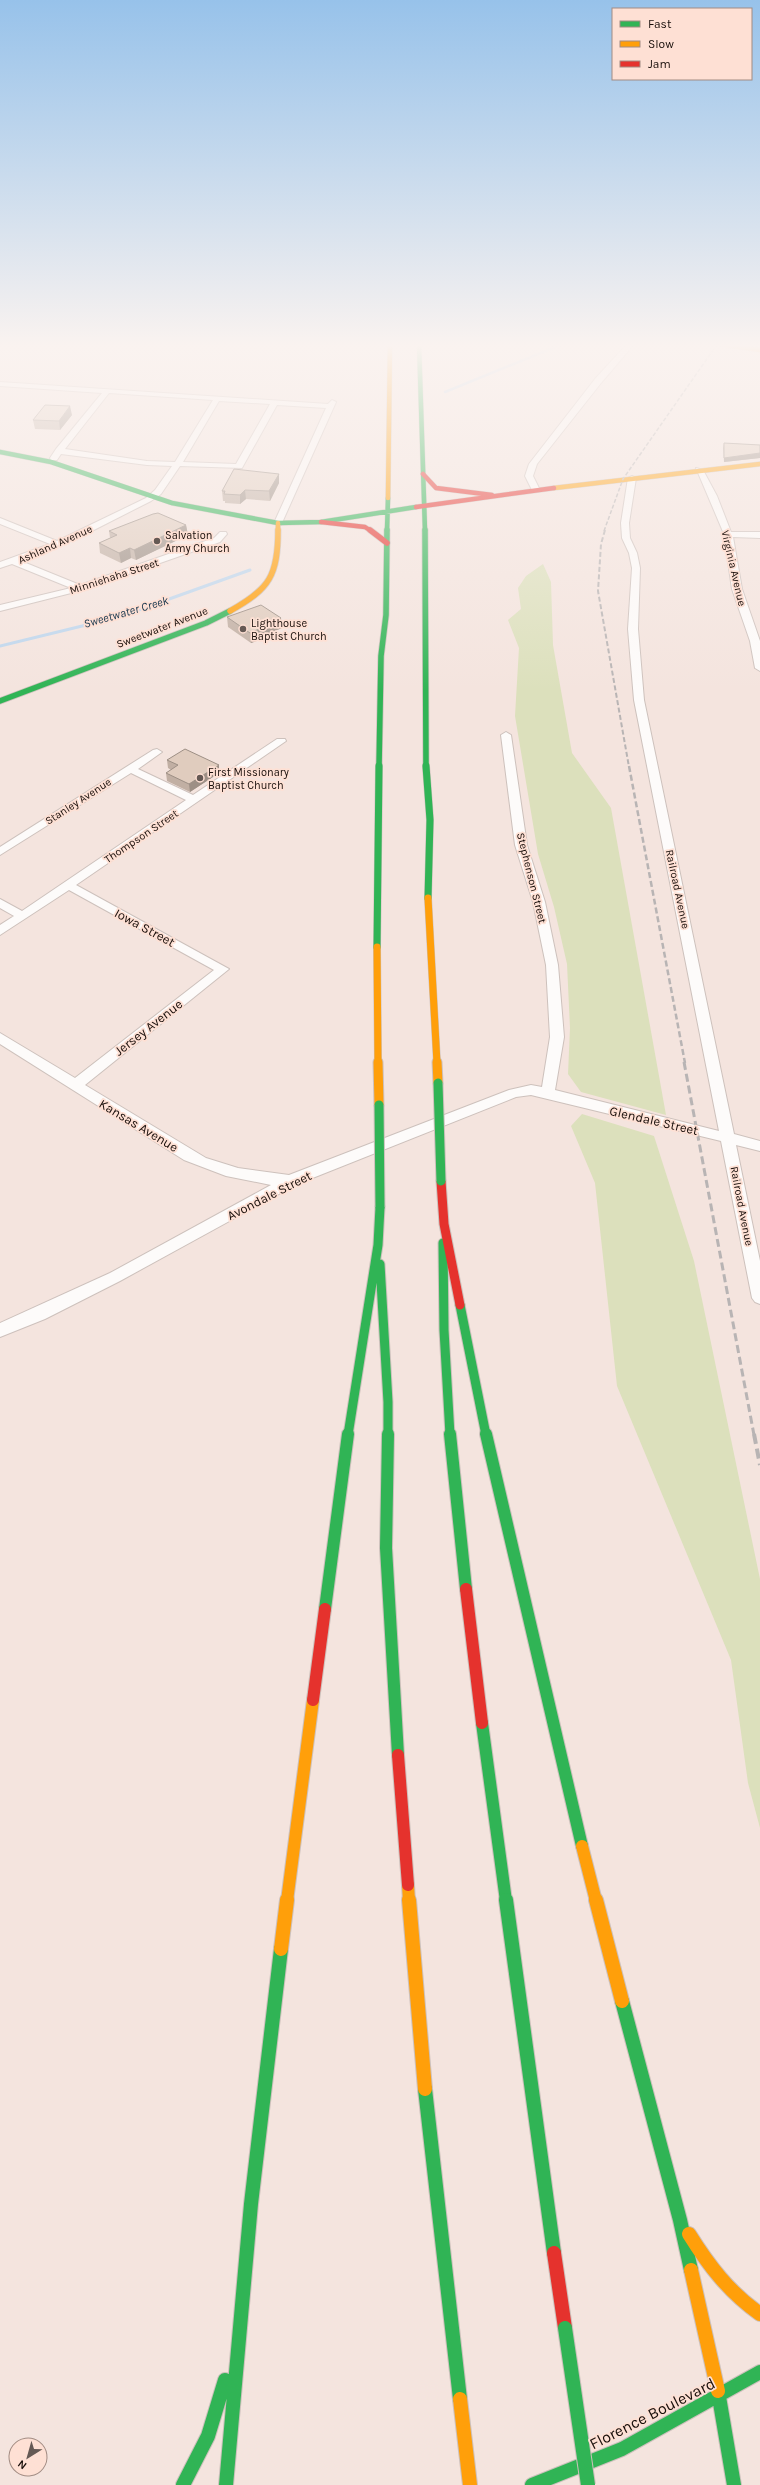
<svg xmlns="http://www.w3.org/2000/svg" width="760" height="2485" font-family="Karla,sans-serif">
  <rect width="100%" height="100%" fill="#f4e4de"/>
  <path fill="#dce0bc" d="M543 564 551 582 553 645 572 753 611 808 666 1115 581 1092 568 1074 570 1028 567 964 554 907 538 854 515 716 519 648 508 620 521 609 518 588 526 576Z
    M582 1114 654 1136 694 1261 760 1579V1828L748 1783 731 1660 617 1386 595 1183 571 1126Z"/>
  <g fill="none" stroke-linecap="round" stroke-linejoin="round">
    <path stroke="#bed6ed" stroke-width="2.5" d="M445 392 565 343"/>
    <path stroke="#bed6ed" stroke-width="3" d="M0 646 119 617 250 570"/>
    <defs>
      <path id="street" d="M628 343H635L601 383 537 464 533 476 540 490 533 492 525 476 529 464 595 379Z
        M0 382 328 404 332 400 336 402 281 525 274 523 326 408 277 405 242 468 180 466 161 494 151 501 86 534 21 561 80 585 214 538 220 532H226L227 534 220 542 83 590 0 611V605L71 588 12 564 0 568V562L50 544 0 524V518L57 541 146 498 155 490 172 466 147 465 61 454 57 460H51L50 458 56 449 102 393 0 386ZM109 393 213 400 175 462 147 461 65 449ZM219 401 270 404 236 464 183 462Z
        M696 468 703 470 717 496 731 532H760V538L733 537 742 589 760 641V671L755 668 750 641 732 589 724 534Z
        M632 476 636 478 629 523 630 538 637 553 640 568 638 629 644 700 734 1134 760 1141V1151L736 1145 760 1261V1304L755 1302 752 1298 721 1141 531 1095 516 1097 295 1185 120 1281 45 1319 0 1337V1323L110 1273 271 1185 226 1176 184 1160 0 1044V1033L75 1078 214 970 69 890 0 935V925L14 916 0 908V899L22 911 186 800 131 773 0 855V847L153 750 157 749 162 752 138 769 193 795 277 739H285L286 741 76 885 229 969 85 1085 206 1158 238 1168 289 1175 509 1090 531 1085 542 1087 550 1037 546 965 533 902 515 845 501 735 506 732 511 735 527 845 545 902 558 965 564 1037 555 1090 719 1131 634 700 628 629 632 568 629 553 622 538 621 523 628 478Z"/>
      <path id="fast-far5" d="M419 343 425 531
        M0 452 51 462 172 503 278 523 321 522 416 507
        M387 531 388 498"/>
      <path id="fast-far4" d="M425 530 426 767
        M0 701 206 623 230 611
        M379 767 381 656 386 615 387 530"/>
      <path id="fast-far3" d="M426 766 430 820 428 898
        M377 947 379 766"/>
      <path id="fast-far2" d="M443 1243 444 1330 450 1435
        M380 1264 388 1402V1435
        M460 1305 486 1435
        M348 1435 378 1245 380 1207"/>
      <path id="fast-far1" d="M388 1434 386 1548 398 1755
        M450 1434 466 1589
        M486 1434 582 1846
        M325 1609 348 1434
        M482 1723 506 1901"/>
      <path id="fast" d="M506 1900 554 2253
        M622 2001 680 2220 691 2270
        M425 2089 460 2399
        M718 2391 734 2485
        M183 2485 208 2436 225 2380
        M226 2485 251 2204 281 1949
        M532 2485 622 2449 760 2372"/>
      <path id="slow-far5" d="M713 343 760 350
        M554 488 760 464
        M388 498 390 343
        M278 531V523"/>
      <path id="slow-far4" d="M230 611C270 589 278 575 278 530"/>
      <path id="slow-far3" d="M428 898 437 1063
        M377 947 378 1063"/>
      <path id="slow-far2" d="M378 1062 379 1105
        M437 1062 438 1083"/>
      <path id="slow-far1" d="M582 1846 596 1901
        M408 1885 409 1901
        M287 1901 313 1700"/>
      <path id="slow" d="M409 1900 425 2089
        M596 1900 622 2001
        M281 1949 287 1900
        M689 2234C709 2266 729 2292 760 2314
        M691 2270 718 2391
        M460 2399 470 2485"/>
      <path id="jam-far4" d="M423 474 436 488 492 495
        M416 507 554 488
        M321 522 365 527 371 531"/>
      <path id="jam-far3" d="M370 530 387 543"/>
      <path id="jam-far2" d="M441 1181 444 1224 460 1305"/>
      <path id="jam-far1" d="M466 1589 482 1723
        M313 1700 325 1609
        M398 1755 408 1885"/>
      <path id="jam" d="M554 2253 565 2328"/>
    </defs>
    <use href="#street" stroke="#cdc1bc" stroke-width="2"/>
    <use href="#fast-far5" stroke="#cdc1bc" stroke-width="5.5"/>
    <use href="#fast-far4" stroke="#cdc1bc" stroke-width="7"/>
    <use href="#fast-far3" stroke="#cdc1bc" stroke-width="8"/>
    <use href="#fast-far2" stroke="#cdc1bc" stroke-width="11"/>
    <use href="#fast-far1" stroke="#cdc1bc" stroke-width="14"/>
    <use href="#fast" stroke="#cdc1bc" stroke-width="16"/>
    <use href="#slow-far5" stroke="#cdc1bc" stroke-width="5.5"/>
    <use href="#slow-far4" stroke="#cdc1bc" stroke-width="7"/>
    <use href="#slow-far3" stroke="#cdc1bc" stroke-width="8"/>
    <use href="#slow-far2" stroke="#cdc1bc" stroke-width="11"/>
    <use href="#slow-far1" stroke="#cdc1bc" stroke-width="14"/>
    <use href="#slow" stroke="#cdc1bc" stroke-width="16"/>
    <use href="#jam-far4" stroke="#cdc1bc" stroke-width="5.5"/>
    <use href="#jam-far3" stroke="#cdc1bc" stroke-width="7"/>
    <use href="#jam-far2" stroke="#cdc1bc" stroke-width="11"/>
    <use href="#jam-far1" stroke="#cdc1bc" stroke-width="14"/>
    <use href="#jam" stroke="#cdc1bc" stroke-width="16"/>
    <use href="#street" fill="#fdfbfa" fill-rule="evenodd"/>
    <use href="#fast-far5" stroke="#30b455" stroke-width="4.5"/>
    <use href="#fast-far4" stroke="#30b455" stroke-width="5.5"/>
    <use href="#fast-far3" stroke="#30b455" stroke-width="7"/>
    <use href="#fast-far2" stroke="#30b455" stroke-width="9"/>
    <use href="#fast-far1" stroke="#30b455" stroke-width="12"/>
    <use href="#fast" stroke="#30b455" stroke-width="14"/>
    <use href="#slow-far5" stroke="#ff9f0a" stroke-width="4.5"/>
    <use href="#slow-far4" stroke="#ff9f0a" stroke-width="5.5"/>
    <use href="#slow-far3" stroke="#ff9f0a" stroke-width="7"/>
    <use href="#slow-far2" stroke="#ff9f0a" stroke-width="9"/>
    <use href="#slow-far1" stroke="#ff9f0a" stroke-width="12"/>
    <use href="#slow" stroke="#ff9f0a" stroke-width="14"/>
    <use href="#jam-far4" stroke="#e5322d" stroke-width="4.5"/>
    <use href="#jam-far3" stroke="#e5322d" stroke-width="5.5"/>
    <use href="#jam-far2" stroke="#e5322d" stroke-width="9"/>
    <use href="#jam-far1" stroke="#e5322d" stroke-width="12"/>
    <use href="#jam" stroke="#e5322d" stroke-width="14"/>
    <path stroke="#b8b4b4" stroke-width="1.5" stroke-dasharray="4 2" stroke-linecap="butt" d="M604 531 623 479 718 343"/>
    <path stroke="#b8b4b4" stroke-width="2" stroke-dasharray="5 2.5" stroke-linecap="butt" d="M605 530 601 544 598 591 629 767"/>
    <path stroke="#b8b4b4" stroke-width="2.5" stroke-dasharray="6 3" stroke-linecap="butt" d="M629 766 685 1063"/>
    <path stroke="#b8b4b4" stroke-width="3" stroke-dasharray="8 4" stroke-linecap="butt" d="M684 1062 754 1435"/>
    <path stroke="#b8b4b4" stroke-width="4" stroke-dasharray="10 5" stroke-linecap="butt" d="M754 1434 760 1465"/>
    <defs>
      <path id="fast-bridge-far1" d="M438 1083 441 1181
        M379 1105 380 1207"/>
      <path id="fast-bridge" d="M565 2328 588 2485"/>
    </defs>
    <use href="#fast-bridge-far1" stroke="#cdc1bc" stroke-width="11" stroke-linecap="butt"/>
    <use href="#fast-bridge" stroke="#cdc1bc" stroke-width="16" stroke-linecap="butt"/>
    <use href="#fast-bridge-far1" stroke="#30b455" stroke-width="9"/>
    <use href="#fast-bridge" stroke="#30b455" stroke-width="14"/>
  </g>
  <path fill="#c1afa3" d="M72 415 60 430 35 429 33 420Z
    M724 443 760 445V458L724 462 723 448Z
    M279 474V483L270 501 246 499 240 504 225 503V501H223L222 491Z
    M186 525 188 535 136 560 131 558 121 563 100 553 99 543 110 538 109 531Z
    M227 617 282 628 267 634V637L251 643 228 627Z
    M167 760 219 765V773L190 792 167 781 166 773 171 770 168 768Z"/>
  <path fill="#9d8f85" d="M70 406 72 415 60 430 59 421Z
    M760 453V458L724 462V458Z
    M279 474V483L270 501 269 491Z
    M245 490 246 499 240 504V495Z
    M186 525 188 535 136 560 134 550Z
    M130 548 131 558 121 563 119 553Z
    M281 618 282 628 267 634V637L251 643 250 633 263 625Z
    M219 765V773L190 792 189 784Z"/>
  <path fill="#e0ccbe" stroke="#9d8f85" d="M45 405 70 406 59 421 33 420Z
    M724 443 760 445V453L724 458Z
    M234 469 279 474 269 491 245 490 240 495 224 494 225 491H222Z
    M158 513 186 525 134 550 130 548 119 553 99 543 117 535 109 531 153 514Z
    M261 605 281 618 263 625 266 626 250 633 227 617Z
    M185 749 219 765 189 784 166 773 178 765 167 760Z"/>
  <linearGradient id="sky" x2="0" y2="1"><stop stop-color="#97c2ea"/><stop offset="0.5" stop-color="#faf3f0"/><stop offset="1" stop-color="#faf3f0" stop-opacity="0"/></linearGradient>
  <rect width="760" height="691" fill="url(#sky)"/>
  <g fill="#655954" stroke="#fee0d4" stroke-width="1.5">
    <circle cx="157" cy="541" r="4"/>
    <circle cx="243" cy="629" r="4"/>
    <circle cx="200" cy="778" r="4"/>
  </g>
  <g text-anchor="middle" stroke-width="3.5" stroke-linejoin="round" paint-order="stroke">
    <g font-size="11" fill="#180e0a" stroke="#fee0d4" text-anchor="start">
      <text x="165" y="539">Salvation<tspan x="165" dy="13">Army Church</tspan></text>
      <text x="251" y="627">Lighthouse<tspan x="251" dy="13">Baptist Church</tspan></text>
      <text x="208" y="776">First Missionary<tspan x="208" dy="13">Baptist Church</tspan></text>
    </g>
    <g font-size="11" fill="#180e0a" stroke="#fee0d4">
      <text transform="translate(55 544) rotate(-24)" y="4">Ashland Avenue</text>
      <text transform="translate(734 568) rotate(77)" y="4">Virginia Avenue</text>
      <text transform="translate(114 576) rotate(-18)" y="4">Minniehaha Street</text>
      <text transform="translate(162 627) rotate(-21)" y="4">Sweetwater Avenue</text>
      <text transform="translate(78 801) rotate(-33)" y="4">Stanley Avenue</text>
      <text transform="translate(141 836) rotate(-34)" y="4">Thompson Street</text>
      <text transform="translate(532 878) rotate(76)" y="4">Stephenson Street</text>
      <text transform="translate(678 889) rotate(78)" y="4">Railroad Avenue</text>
      <text transform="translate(742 1206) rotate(79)" y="4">Railroad Avenue</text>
    </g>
    <g font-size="12" font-style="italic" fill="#18374e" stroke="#fee0d4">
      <text transform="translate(126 612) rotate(-16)" y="4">Sweetwater Creek</text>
    </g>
    <g font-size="13" fill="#180e0a" stroke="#fee0d4">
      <text transform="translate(145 927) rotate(28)" y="5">Iowa Street</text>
      <text transform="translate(148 1027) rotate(-38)" y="5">Jersey Avenue</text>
      <text transform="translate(654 1120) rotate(13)" y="5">Glendale Street</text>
      <text transform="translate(139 1125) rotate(31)" y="5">Kansas Avenue</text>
      <text transform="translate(269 1195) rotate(-27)" y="5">Avondale Street</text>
    </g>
    <g font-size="16" fill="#180e0a" stroke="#fee0d4">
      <text transform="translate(652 2413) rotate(-27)" y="6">Florence Boulevard</text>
    </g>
  </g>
  <rect x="612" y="8" width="140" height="72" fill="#fee0d4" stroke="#a28c83"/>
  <rect x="620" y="21" width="20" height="6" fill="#30b455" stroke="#a28c83"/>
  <text x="648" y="28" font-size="12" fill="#180e0a">Fast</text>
  <rect x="620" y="41" width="20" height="6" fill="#ff9f0a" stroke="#a28c83"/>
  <text x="648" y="48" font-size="12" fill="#180e0a">Slow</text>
  <rect x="620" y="61" width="20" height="6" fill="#e5322d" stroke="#a28c83"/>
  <text x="648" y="68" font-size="12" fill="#180e0a">Jam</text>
  <g transform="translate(28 2457) rotate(217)"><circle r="19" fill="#fee0d4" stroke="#a28c83"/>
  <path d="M0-3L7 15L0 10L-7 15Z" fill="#655954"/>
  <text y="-6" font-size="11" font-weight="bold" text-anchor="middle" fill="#180e0a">N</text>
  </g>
</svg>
